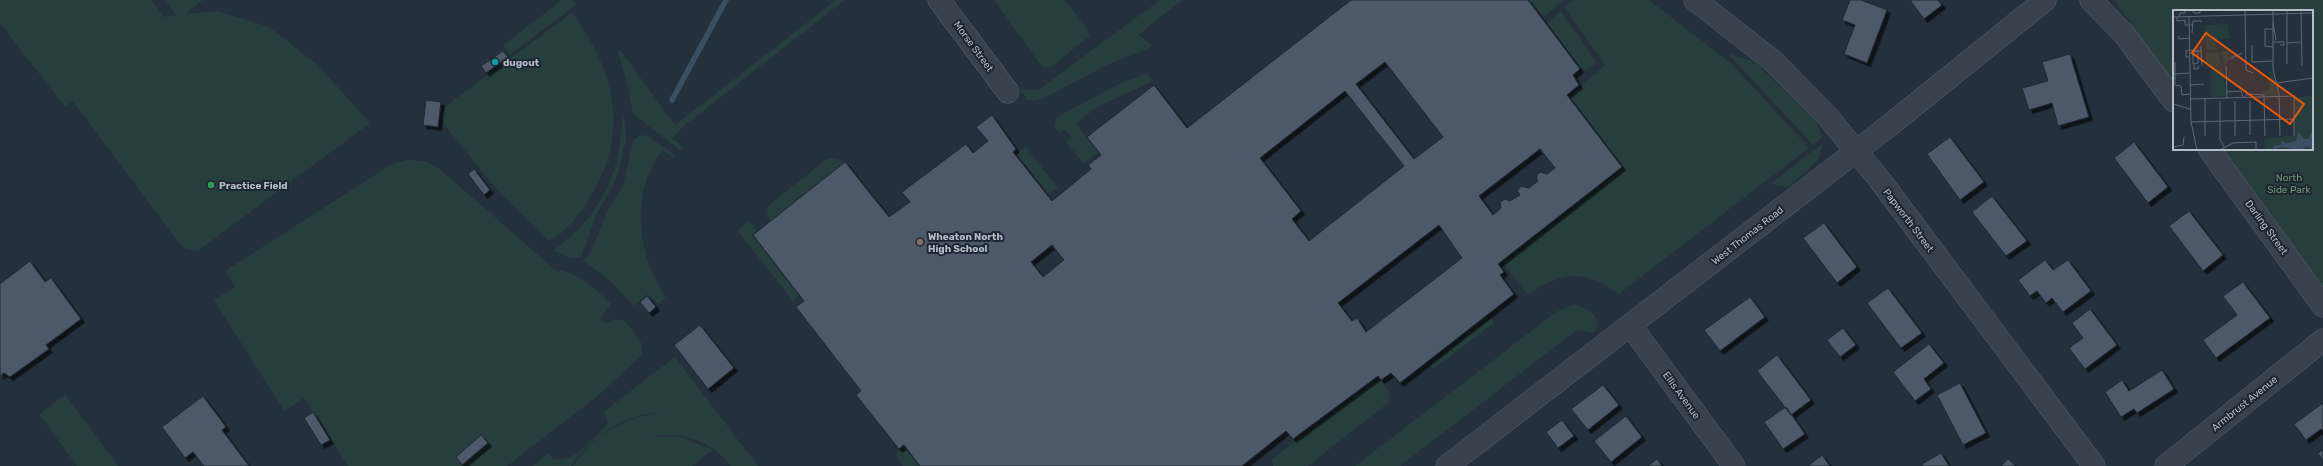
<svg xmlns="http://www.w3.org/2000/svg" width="2323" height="466" font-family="Rubik,sans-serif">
  <defs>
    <filter id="shadow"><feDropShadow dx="3.5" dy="3.5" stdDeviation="0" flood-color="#0009"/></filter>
  </defs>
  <rect width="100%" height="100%" fill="#24303c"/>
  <path fill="#273e3e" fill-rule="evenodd" d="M0 0H151L164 17 176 15 164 0H203L185 14 218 11 269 27 318 65 370 123 198 251 183 248 73 101 65 107 0 23Z
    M562 0H573L577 4 510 55 503 45Z
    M836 0H845L685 125 672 138 683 147 680 150 633 114 627 83 618 52 620 50 675 125Z
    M994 0H1065L1085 25 1090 36 1051 67H1042Z
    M1160 0H1182L1138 35 1152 45 1150 48 1111 63 1042 99 1034 101 1025 99 1026 97 1020 89 1038 90Z
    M1530 0H1564L1544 17Z
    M1573 0H1649L1733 65 1809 148 1619 294C1593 275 1573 270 1543 285 1537 288 1533 294 1527 294L1503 264 1624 168 1569 96 1605 65 1564 7Z
    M2114 0H2323V289L2222 149H2312V11H2174V83Z
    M1561 11 1596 62 1587 70H1582L1547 24Z
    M572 13C616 70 630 136 589 199 579 215 566 233 549 241L496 189 442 122 444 107Z
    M1731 54C1739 59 1749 58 1756 63L1815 120 1823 137 1813 145 1730 56Z
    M1147 73 1154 81 1099 106 1076 123 1098 153 1083 163 1066 142 1071 138 1065 129 1059 133 1054 126 1057 117 1121 83Z
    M624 115 626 139 620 166 612 188 597 213 581 257 569 258 553 250C586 229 610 193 618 155 620 145 621 122 624 115Z
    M641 135 648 136 676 156 674 158 663 150C629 191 637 256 666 297L658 304 648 294 634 306 606 277 583 261 591 252 607 211 623 186 633 140Z
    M1823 143 1818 160 1789 187 1770 184Z
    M1026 147 1058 188 1048 194 1016 153Z
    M828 158 840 160 843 163 770 221 767 217 768 206Z
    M407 160 425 161 441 170 558 272 561 270C580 275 598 290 611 304L600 318 607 324 614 319 625 321 641 342 642 355 600 394 507 466H348L304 398 284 411 214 300 235 287 225 271 392 164ZM481 435 488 443 462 465 456 457Z
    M749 221 757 231 752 235 799 296 793 301 737 230Z
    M1573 305C1586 306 1608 319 1592 333L1577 330 1400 466H1355L1556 312Z
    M1491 318 1494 323 1433 369 1430 364Z
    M675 357 758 466H731C713 442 680 429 651 437H680L713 450 692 466H573C596 432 621 420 661 412H658C621 417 592 436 571 466H533L549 453 553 459C574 464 592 439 606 426L608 421 603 412 658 370 670 385 658 370Z
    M1378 379 1390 392 1388 403 1308 466H1273L1272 459Z
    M65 395 118 466H77L39 414Z
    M904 447 918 466H903L895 454Z"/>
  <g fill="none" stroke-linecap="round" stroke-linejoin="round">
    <path stroke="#3a4e64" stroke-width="5.5" d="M672 100 726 0"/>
  </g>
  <path fill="#4d5967" stroke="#1f2833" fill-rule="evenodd" filter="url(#shadow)" d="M1351 0H1528L1580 69 1573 75 1579 85 1567 95 1622 167 1498 264 1504 272 1500 275 1514 294 1400 383 1391 373 1381 380 1378 376 1293 439 1286 431 1242 466H920L904 445 899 449 856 395 861 391 796 307 804 301 753 235 845 162 889 217 910 202 902 192 966 144 973 153 988 141 976 127 992 115 1016 149 1013 152 1052 201 1091 169 1088 165 1101 155 1087 137 1154 85 1187 128ZM1385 62 1443 137 1414 159 1356 84ZM1345 91 1404 166 1309 241 1292 219 1301 211 1260 158ZM1540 149 1555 168 1547 174 1539 172 1536 178 1538 181 1529 188 1521 186 1517 191 1520 195 1510 201 1505 199 1500 202 1501 208 1493 215 1479 196ZM1439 225 1462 258 1366 332 1357 318 1352 321 1338 303ZM1052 245 1064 260 1043 277 1031 262Z
    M1850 0H1861L1887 10 1867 63 1844 54 1855 25 1842 20Z
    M1910 0H1938L1942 5 1924 19Z
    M503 51 508 57 486 73 481 66Z
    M2070 54 2089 117 2058 126 2052 103 2029 110 2022 88 2048 81 2042 62Z
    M426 100 441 102 438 127 423 125Z
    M1950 137 1984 182 1960 200 1927 154Z
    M2134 142 2168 187 2148 203 2114 158Z
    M474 169 490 190 484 195 468 174Z
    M1992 196 2027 241 2006 256 1972 212Z
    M2189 211 2223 255 2203 271 2169 226Z
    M1824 223 1857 267 1837 283 1803 238Z
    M2045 260 2053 270 2068 260 2091 291 2063 312 2052 298 2046 303 2037 291 2030 296 2018 280Z
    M30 261 45 282 51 278 81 319 46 345 49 349 10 377 4 373 0 376V284Z
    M2243 282 2270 318 2216 358 2203 340 2237 315 2223 296Z
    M1888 288 1922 333 1901 348 1867 303Z
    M647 296 656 307 649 313 640 302Z
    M1750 297 1765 317 1720 351 1704 330Z
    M2090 309 2117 345 2085 369 2069 348 2083 338 2072 323Z
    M700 325 734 368 708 389 674 345Z
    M1843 328 1856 345 1840 357 1827 340Z
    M1929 344 1944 363 1924 379 1931 389 1915 401 1893 372Z
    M1777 355 1811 400 1791 415 1757 371Z
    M2162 370 2174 389 2137 413 2134 409 2121 417 2105 392 2122 380 2129 391Z
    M1960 383 1986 433 1963 445 1937 395Z
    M1603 385 1619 405 1588 430 1571 409Z
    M203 396 226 427 222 430 249 466H204L193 452 185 458 162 427Z
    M2323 403V431L2321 429 2306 440 2294 424Z
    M1786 407 1805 434 1783 449 1764 422Z
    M313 412 330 440 321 445 304 418Z
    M1626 416 1642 437 1611 462 1594 441Z
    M1562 420 1574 436 1558 448 1546 432Z
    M481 435 488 443 462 465 456 457Z
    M2323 450V461L2318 453Z
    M1941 453 1949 466H1923L1922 464Z
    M1822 455 1830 466H1808Z
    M1657 459 1662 466H1648Z
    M2008 459 2016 466H2001Z"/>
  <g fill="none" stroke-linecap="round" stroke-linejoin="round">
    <defs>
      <path id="minor" d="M939 0 1008 92
        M1695 0 1774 62 1828 117 1879 179 2094 466
        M2091 0 2124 34 2174 101
        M2209 149 2323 306
        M1630 325 1734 466
        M1447 466 1890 125 2045 0
        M2166 466 2323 340"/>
    </defs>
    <use href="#minor" stroke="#565f6a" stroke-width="23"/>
    <use href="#minor" stroke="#38414c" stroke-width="22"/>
  </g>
  <circle fill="#0f9aa8" stroke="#1d2631" stroke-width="1.5" cx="495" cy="62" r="4"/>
  <circle fill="#2e9e5b" stroke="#1d2631" stroke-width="1.5" cx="211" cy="185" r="4"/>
  <circle fill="#8d6e63" stroke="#1d2631" stroke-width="1.5" cx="920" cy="242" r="4"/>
  <g text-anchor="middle" stroke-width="4" stroke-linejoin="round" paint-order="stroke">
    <g font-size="10" fill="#b3bcc7" stroke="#1d2631">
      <text transform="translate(974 46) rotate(54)" y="4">Morse Street</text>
      <text transform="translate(1909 220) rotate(53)" y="4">Papworth Street</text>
      <text transform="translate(2267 227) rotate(54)" y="4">Darling Street</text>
      <text transform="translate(1747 235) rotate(-38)" y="4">West Thomas Road</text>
      <text transform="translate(1682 395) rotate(54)" y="4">Ellis Avenue</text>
      <text transform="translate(2244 403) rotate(-39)" y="4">Armbrust Avenue</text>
    </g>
    <g font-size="10" font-weight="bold" fill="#b3bcc7" stroke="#1d2631" text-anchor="start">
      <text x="503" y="66">dugout</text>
      <text x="219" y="189">Practice Field</text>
      <text x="928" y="240">Wheaton North<tspan x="928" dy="12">High School</tspan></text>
    </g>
    <g font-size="10" fill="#6b9873" stroke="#1d2631">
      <text x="2289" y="181">North<tspan x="2289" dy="12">Side Park</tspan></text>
    </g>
  </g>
  <g transform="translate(2173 10)">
    <rect width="140" height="140" fill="#24303c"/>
    <path d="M55 14 56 29 41 30 45 40H34L32 15ZM57 40 55 48 58 44V49H71L56 50 51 56 48 42ZM33 42 46 43 49 58 34 57ZM38 59H50L53 86 38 87ZM97 61H100L105 86 92 85 88 82 96 80 97 66 95 64ZM140 86V140H92L91 129 122 125V87Z" fill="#273e3e"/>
    <path d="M140 120V140L133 136 130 140 107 137 101 140 100 136 108 135V131L115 133 123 131 126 122 131 129H135Z" fill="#3a4e64"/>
    <path fill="none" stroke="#3a4e64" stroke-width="2" d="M58 48 69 43"/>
    <path fill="none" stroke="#5d6874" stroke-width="1" d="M19 0 21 3H27V0M72 0 73 60 80 63M100 0V59L106 84 107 126M114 0V54M128 0 129 56M16 6 18 112 24 140M0 7 140 3M4 7V11L12 10V15H19M6 7 7 3H12V0M100 13 103 30M100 19H92V36L100 37M19 23 20 11H29M6 26V29L16 28M100 32H111V35H107M114 33 128 32M79 35V52L100 51M20 41V54M28 41 29 56M16 47H13V40L25 41 17 43M2 52V75L8 76 9 85 17 84M26 56 25 59H21V54L25 53V41H28V36M53 56 54 88M0 64 16 63M104 73 140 68M17 75 31 74M54 82 68 81 70 87M72 87 74 84 91 85 92 126M17 89 122 86M32 89V126M47 91V129L51 137M77 91V125M0 94 17 99M18 112 121 109M62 126V91M121 126V86M0 137 10 135 11 127M47 140 60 133 83 132V140"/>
    <path fill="#e8590c" fill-opacity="0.15" stroke="#e8590c" stroke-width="2" d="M33 23 131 94 117 114 19 43Z"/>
    <rect width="140" height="140" fill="none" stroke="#b3bcc7" stroke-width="2"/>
  </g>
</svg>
